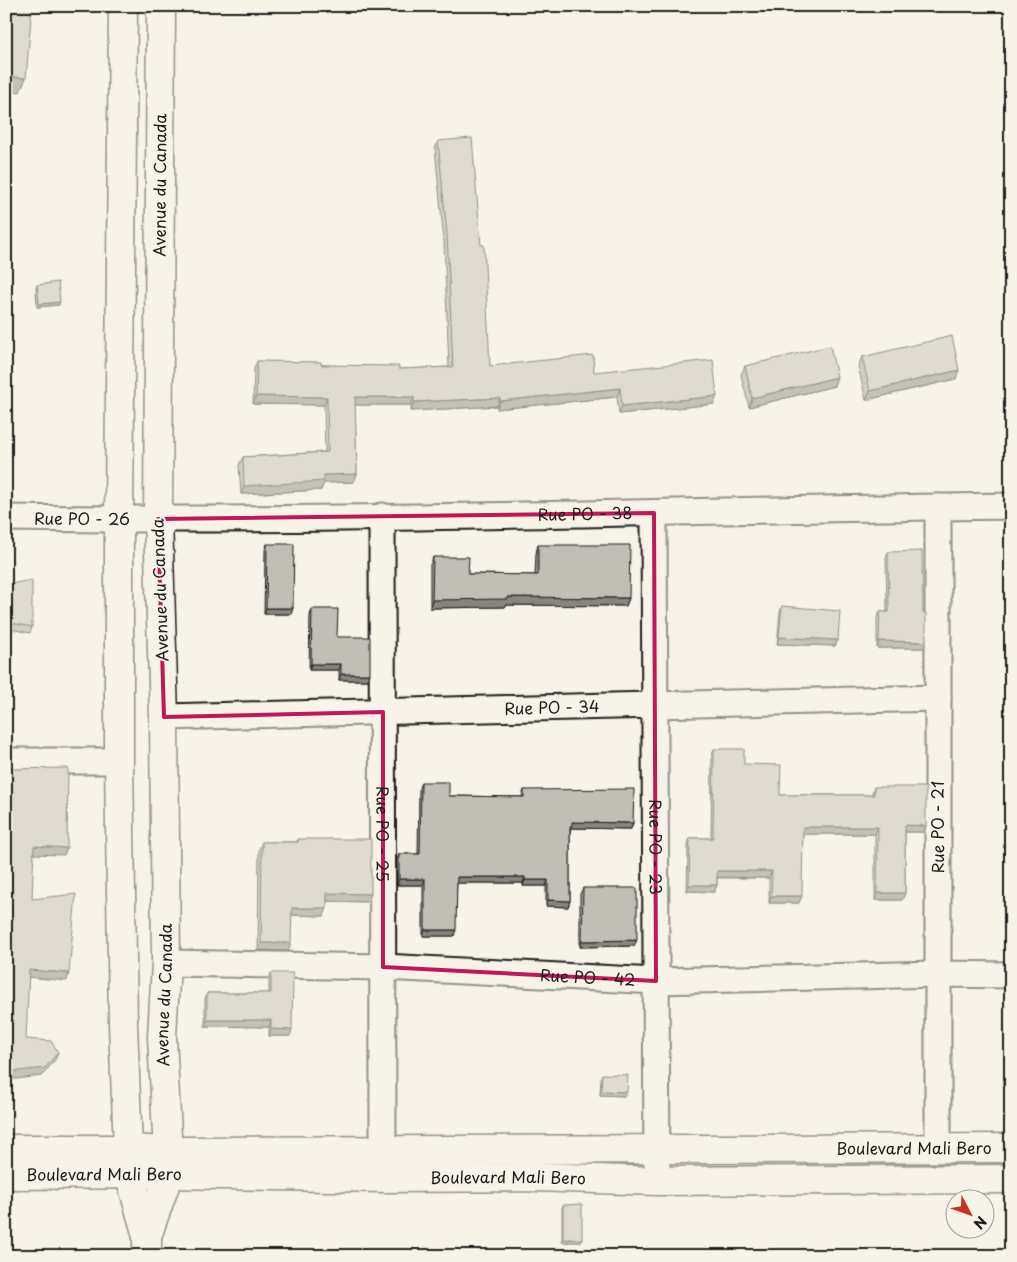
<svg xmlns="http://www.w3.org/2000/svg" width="1017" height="1262" font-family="'Playpen Sans',sans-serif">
  <rect width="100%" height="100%" fill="#f7f3e8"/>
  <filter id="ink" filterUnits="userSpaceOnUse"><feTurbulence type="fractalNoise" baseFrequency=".02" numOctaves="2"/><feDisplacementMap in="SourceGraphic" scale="10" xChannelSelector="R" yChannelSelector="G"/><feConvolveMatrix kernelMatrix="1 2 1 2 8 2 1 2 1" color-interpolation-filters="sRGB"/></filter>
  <g filter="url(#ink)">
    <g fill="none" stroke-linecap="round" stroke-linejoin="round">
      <defs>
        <g id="street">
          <path d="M938 507V1147"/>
          <path id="s1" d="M654 513 657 1181"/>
          <path id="s2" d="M382 516 383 1150"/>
          <path id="s3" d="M6 518C341 523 676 510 1011 506"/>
          <path id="s4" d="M164 717 938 698"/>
          <path d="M6 761H119"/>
          <path id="s5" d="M166 963 383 967 656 981 938 974 1011 975"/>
        </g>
        <g id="secondary">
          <path d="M123 6 119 519V761L123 1024 129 1173 147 1236V1256"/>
          <path id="s6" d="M147 1236 169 1174 162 1037 166 963 164 717 158 519 161 6"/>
        </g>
        <g id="primary">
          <path id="s7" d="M6 1149H129L169 1151 1011 1148"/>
          <path id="s8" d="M6 1175 169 1174 384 1178 535 1177 657 1181 1011 1179"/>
        </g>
      </defs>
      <use href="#street" stroke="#1c1c1c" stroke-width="29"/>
      <use href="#secondary" stroke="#1c1c1c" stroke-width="31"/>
      <use href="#primary" stroke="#1c1c1c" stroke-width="31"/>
      <use href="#street" stroke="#f7f3e8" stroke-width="25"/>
      <use href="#secondary" stroke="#f7f3e8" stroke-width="28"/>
      <use href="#primary" stroke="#f7f3e8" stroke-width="28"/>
    </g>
    <path fill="#a5a39c" stroke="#1c1c1c" d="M438 141 490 366 594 372 714 404 619 414 617 397 497 409V406L411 411V405H355L357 474 354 482 324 483 321 490 241 494 239 465 243 457 325 452 324 405 253 404 254 369 257 361 399 369 449 367 444 242 435 149Z
      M37 285 59 305 37 307 36 288Z
      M862 357 956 379 866 400 858 366Z
      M745 366 834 386 749 407 741 375Z
      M267 544 293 608 291 614H264L265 550Z
      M538 545 629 598 626 606 506 605 505 607 430 608V565L433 557 468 574 535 575 536 553Z
      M888 552 923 613 926 642 924 648H877V618L880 612H887L886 558Z
      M10 584 32 627 30 633 6 628V602L8 590Z
      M782 606 838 640 835 646 777 644 780 612Z
      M1008 607H1011V650H1007L1006 613Z
      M312 609 337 637 368 680H339V670H309L310 615Z
      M714 749 744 764 780 795H871L874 787 924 832H905V893L902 900H875V834H803L799 903H769V878H717V885L714 892 687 891 688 844 690 838H711L712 755Z
      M421 782 449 796 522 797 524 790 633 823 631 829 571 828 570 832V901L568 907 546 906V886H523V883H457L454 936H423V885H397V860L399 854H418L419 788Z
      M298 839 368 902 327 901 324 916 291 915 288 951 258 950 259 849 262 842H297Z
      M583 888 634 946 580 947V894Z
      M271 973 290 1036H269V1027L205 1026V999L207 993H269V979Z
      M602 1074 625 1096 600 1095 601 1077Z
      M563 1205 582 1239 581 1242H562V1208Z"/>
    <path fill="#86857f" stroke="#1c1c1c" d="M29 6H47L46 8H28Z
      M6 76 26 78 20 92 6 91Z
      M60 302 59 305 37 307 39 304Z
      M959 370 956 379 866 400 870 391Z
      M837 377 834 386 749 407 752 398Z
      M620 388 617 397 497 409 500 401Z
      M256 396 327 397 324 405 253 404Z
      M717 396 714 404 619 414 622 406Z
      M355 397H414L411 405H352Z
      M500 398 497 406 411 411 414 402Z
      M357 474 354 482 324 483 321 490 241 494 244 486 324 475Z
      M508 597 629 598 626 606 506 605 505 607 430 608 432 600Z
      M266 608H293L291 614H264Z
      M779 637 838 640 835 646 777 644Z
      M879 641 926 642 924 648H877Z
      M1009 644H1011V650H1007Z
      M311 664H341L339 670H309Z
      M341 674H370L368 680H339Z
      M572 822 633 823 631 829 571 828 570 832H568Z
      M905 825 926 826 924 832H903Z
      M803 827H878L875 834H800Z
      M34 846 67 848 64 855 32 854Z
      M717 871H772L769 878 715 877Z
      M457 877H525L523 883H455Z
      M399 879H425L423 885H397Z
      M525 880H548L546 886H523Z
      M689 885H717L714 892 687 891Z
      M327 893 371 894 368 902 324 901Z
      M877 893H905L902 900H875Z
      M771 896H802L799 903H769Z
      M548 900 570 901 568 907 546 906Z
      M292 908H327L324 916 289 915Z
      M425 930H456L454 936H423Z
      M637 940 634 946 580 947 582 941Z
      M261 943H291L288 951 258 950Z
      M29 970 69 973 67 981 26 977Z
      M207 1020H271L269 1027 205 1026Z
      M271 1029 292 1030 290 1036H269Z
      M58 1052 55 1060 42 1076 16 1079H6V1071Z
      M601 1091 627 1092 625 1096 600 1095Z
      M563 1239H582L581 1242H562Z"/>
    <path fill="#c0beb5" stroke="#1c1c1c" d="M8 6H32L26 78 6 76V24Z
      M472 138 481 245H484L490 366 593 355 594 372 713 360 717 396 622 406 620 388 500 401V398L414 402V397H355L357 474 324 475V481L244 486 243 457 328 452 327 397 256 396 257 361 321 362V365L399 366V369L453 367 447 234 438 141Z
      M58 282 60 302 39 304 37 285Z
      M952 336 959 370 870 391 862 357Z
      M830 346 837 377 752 398 745 366Z
      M267 544H294L293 608H266Z
      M538 545H630L629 598 508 597V599L432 600 433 557H469L468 574 538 575Z
      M922 551 923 613H926V642L879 641 880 612H889L888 552Z
      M32 580V627L6 622V610L10 584Z
      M782 606 840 611 838 640 779 637Z
      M1008 607H1011V644H1009Z
      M312 609H338L337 637H370V674H341V664H311Z
      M714 749H744V764L781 765 780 795H874V787H926V826L905 825V893H877L878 827H803L802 896H771L772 871H717V885H689L690 838H713Z
      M68 768 67 848 34 846 32 899 76 894 69 973 29 970 26 1039 51 1041 58 1052 45 1068 19 1071H6V769Z
      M421 782H449V796L524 797V790L634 789 633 823 572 822V826H570V901L548 900V880H525V877H457L456 930H425V879H399V854H420Z
      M298 839H371V894L327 893V908H292L291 943H261L262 842H298Z
      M583 888H637V940L582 941Z
      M271 973H293L292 1030 271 1029V1020H207V993H271Z
      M602 1074 628 1075 627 1092 601 1091Z
      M582 1204V1239H563V1205Z"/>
  </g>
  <path d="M0 0H1017V1262H0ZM654 513 656 981 383 967V712L164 717 158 519Z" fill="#f7f3e8" fill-opacity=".55" fill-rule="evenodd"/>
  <path fill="none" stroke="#c2185b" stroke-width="4" stroke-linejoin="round" d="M654 513 656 981 383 967V712L164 717 158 519Z"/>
  <g text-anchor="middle" stroke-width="4" stroke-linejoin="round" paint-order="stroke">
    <g font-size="16" fill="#1c1c1c" stroke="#f7f3e8">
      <text dy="6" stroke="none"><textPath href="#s6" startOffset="1055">Avenue du Canada</textPath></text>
      <text dy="6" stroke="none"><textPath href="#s3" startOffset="579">Rue PO - 38</textPath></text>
      <text dy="6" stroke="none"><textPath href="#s3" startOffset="76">Rue PO - 26</textPath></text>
      <text transform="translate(160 590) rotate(-92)" y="6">Avenue du Canada</text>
      <text dy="6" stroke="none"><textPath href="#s4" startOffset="388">Rue PO - 34</textPath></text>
      <text transform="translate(938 827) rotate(-90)" y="6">Rue PO - 21</text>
      <text dy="6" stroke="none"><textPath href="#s2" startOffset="318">Rue PO - 25</textPath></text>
      <text dy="6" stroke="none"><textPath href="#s1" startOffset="334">Rue PO - 23</textPath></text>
      <text dy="6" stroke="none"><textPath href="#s5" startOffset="422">Rue PO - 42</textPath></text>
      <text dy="6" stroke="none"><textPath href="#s6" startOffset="245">Avenue du Canada</textPath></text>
      <text dy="6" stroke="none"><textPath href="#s7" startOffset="908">Boulevard Mali Bero</textPath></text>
      <text dy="6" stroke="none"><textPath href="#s8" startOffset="98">Boulevard Mali Bero</textPath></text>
      <text dy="6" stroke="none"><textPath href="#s8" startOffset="502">Boulevard Mali Bero</textPath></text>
    </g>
  </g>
  <rect width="1017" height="1262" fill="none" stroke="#f7f3e8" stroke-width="25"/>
  <rect x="12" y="12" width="992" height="1237" fill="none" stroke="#1c1c1c" stroke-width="2" filter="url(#ink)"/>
  <g transform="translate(970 1214) rotate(131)"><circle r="24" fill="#f7f3e8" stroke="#9f9d96"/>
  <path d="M0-4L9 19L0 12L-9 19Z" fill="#c8321e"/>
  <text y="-8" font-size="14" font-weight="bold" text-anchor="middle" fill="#1c1c1c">N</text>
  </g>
</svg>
